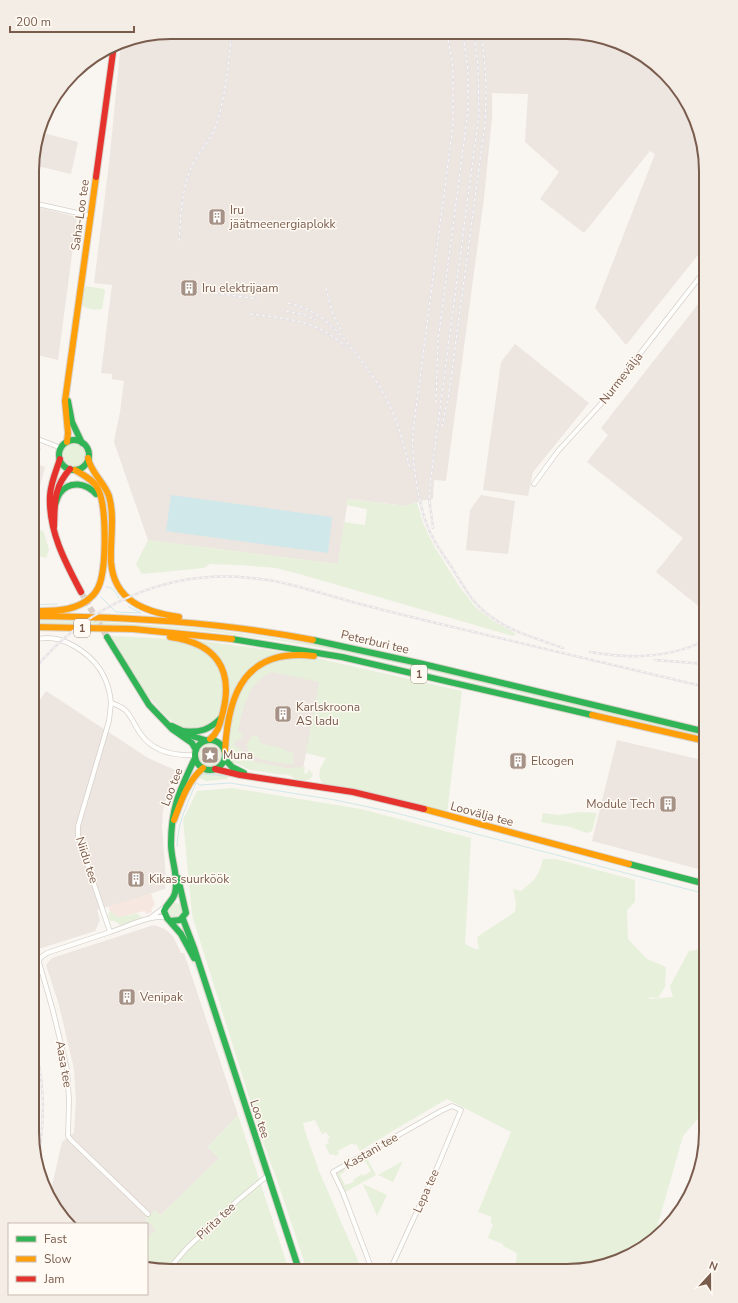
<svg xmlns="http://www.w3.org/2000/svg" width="738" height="1303" font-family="'Nunito Sans',sans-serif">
  <rect width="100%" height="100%" fill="#f9f5f0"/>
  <path fill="#f6e8e1" d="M151 893 155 905 151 909 152 912 146 914 145 911 136 913 119 918 116 917 110 911 108 906Z"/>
  <path fill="#ede5e0" d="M171 32 594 35 658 66 699 126 706 171V245L626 345 595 308 655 154 650 151 584 233 540 199 559 172 525 142 528 94 492 93V118L484 198 446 481 434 480 433 499 420 501 407 506 348 499 338 564 148 540 114 442 120 412 124 381 112 379V374L101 373 112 285 94 283 109 164 121 42Z
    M40 132 78 142 71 174 33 165V153Z
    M33 206 77 217 58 360 33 354Z
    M706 294V612L656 572 683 538 587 462 608 435 601 428Z
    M515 344 589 403 533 472 528 496 483 490 501 362Z
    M33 445 41 448 37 464 45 467 33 513Z
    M481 495 515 501 508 554 466 550 470 510Z
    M283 666 324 668 302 773 242 760 233 746 248 689 263 673Z
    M46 691 148 758 175 770 163 810 162 826 166 880 165 889 97 910 100 920 95 931 32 951V712Z
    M617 740 706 761V871L592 841Z
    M154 925 165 929 173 936 181 953H184L238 1115 208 1147 219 1158 161 1215 145 1219 157 1230 147 1238V1224H71L49 1192 52 1186 62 1142 74 1133 76 1101 74 1069 59 1005 46 965 52 958Z"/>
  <path fill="#e7f0db" d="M86 286 104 289 105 292 102 309C96 311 86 309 82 305L84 288Z
    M62 455a12 12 0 1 1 24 0a12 12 0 1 1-24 0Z
    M347 499 407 506 417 502 423 523 434 546 459 586 475 607 492 620 516 634 513 636 310 577 276 568 240 565 210 564 204 568 142 574 136 564 148 540 338 564 344 522 365 525 367 509 346 505Z
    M33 526 44 532 49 550 46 558 33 554Z
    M33 620 103 622 208 629 315 644 373 655 706 735V737C632 720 558 702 485 684 407 665 329 647 249 636 177 626 105 625 33 623Z
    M111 636 172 639 197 646 215 660 224 684 220 713 211 726 195 731 180 727 167 717 153 702 143 689 111 639 116 638H112Z
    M195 640 290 653 261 661 230 704 229 678Z
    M284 658H315L325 660 462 691 447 813 324 784C315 777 321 766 326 758L306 753 319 682 272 672C247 682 243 708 238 732L243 733V736L240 739 235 741 234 745C242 749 244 757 252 761L287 768 305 767 304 773 307 774 309 769 313 775C309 783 300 780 293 778V777L286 774 283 775 250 770 236 763 233 765 228 757V743L229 730 239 692 257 668Z
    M255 736 259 737V741L263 744 285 749V751L293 753V764H290C276 762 234 760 251 737Z
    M198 755a12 12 0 1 1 24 0a12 12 0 1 1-24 0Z
    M202 772H220L229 774 227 779 207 781 196 777Z
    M232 788 361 809 471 838 465 944 475 949H479L477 937 515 912 516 903 513 889 521 891C535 880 539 876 543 859H556L635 880V902L627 910 628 939 647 959 666 967 665 987 658 998 649 997 650 999 673 997 670 986 689 951 706 948V1109L683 1136 658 1224 661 1233 651 1242 612 1264 567 1271H515L517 1253 503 1246V1244L488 1238 493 1224 490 1223 492 1217 478 1212 511 1132 447 1099 396 1129 360 1151 356 1144 354 1145 353 1143 337 1151 339 1154 335 1156 333 1154 330 1155 325 1145 329 1143 327 1140 330 1138 326 1132 322 1134 315 1120 303 1123 305 1131 319 1171 362 1270H307L277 1180 264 1145 192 915 183 820 197 791Z
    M580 812 597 813 592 831 587 833 567 826 556 825 541 822 543 813 559 815Z
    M167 911a8 8 0 1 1 16 0a8 8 0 1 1-16 0Z
    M110 911 118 917 128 915V916L136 913 143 918 120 926C118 922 114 920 110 921L108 915Z
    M161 919C178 922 193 961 199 975L263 1170V1175L198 975C188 954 181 934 161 919Z
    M238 1115 289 1270H184L176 1266C167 1271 157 1271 147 1268V1238L156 1230 145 1219 155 1210 161 1215 219 1158 208 1147Z
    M366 1156 376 1175 345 1192 336 1173 344 1169 345 1171 340 1175 345 1185 354 1182 353 1180 362 1174 363 1176 371 1171 365 1161 358 1164 357 1162Z
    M403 1161 393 1182 378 1175Z
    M363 1184 387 1195 377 1216Z"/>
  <path fill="#d0e8ea" d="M171 495 332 517 328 553 166 531Z"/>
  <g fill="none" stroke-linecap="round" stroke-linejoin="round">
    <path stroke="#d0e8ea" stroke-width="1" d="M106 587C113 586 115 593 119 598
      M101 597 116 612 141 613 129 607
      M33 605 57 604
      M199 777 203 774 225 776
      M177 846C178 821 187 805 196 783L200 785 230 783 335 800 392 812 706 894"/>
    <path stroke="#d9cfc7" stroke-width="6" stroke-dasharray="6 3" stroke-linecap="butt" d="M81 592 107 637"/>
    <defs>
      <path id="street" d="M33 203 91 216
        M33 437 61 448
        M534 484 558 451 600 405 706 269
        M33 640C48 636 60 638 74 646 97 659 109 677 111 703 131 709 129 717 140 733 152 751 174 756 195 755
        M111 703 109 721 78 826V836L110 932C124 928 153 913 167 918
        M150 918 165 907
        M110 932 47 953 40 958 39 962 53 1011 67 1069 69 1100 68 1136 71 1140 148 1214
        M168 1270 187 1248 238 1200 267 1176
        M375 1270 371 1267 343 1193 333 1172 441 1111 452 1106 461 1110 436 1170 390 1270"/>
      <path id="fast" d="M68 401 72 422 82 443
        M59 455a15 15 0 1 1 30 0a15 15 0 1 1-30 0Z
        M54 508C56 503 57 497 60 493 70 480 86 483 96 494
        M107 637 149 705 172 729 192 743 196 750
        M232 639 342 657 592 715
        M313 640 423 664 706 732
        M172 726 195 737 205 740
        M183 731C200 733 209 730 221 718
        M195 755a15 15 0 1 1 30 0a15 15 0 1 1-30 0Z
        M225 759 232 767 244 773
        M629 864 706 884
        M183 919 194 948 299 1270
        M170 921 180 920 186 913 178 878
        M194 958 181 934 167 918 164 911C167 903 173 901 175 893 179 877 171 860 171 844 171 807 180 790 195 758"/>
      <path id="slow" d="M67 442 68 433 65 401 96 177
        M88 458C91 473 104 482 109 496 115 517 110 540 111 562 114 601 145 612 179 617
        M41 611C58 611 77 610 90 598 95 594 98 589 100 583 106 564 107 507 98 489 94 480 83 475 75 470
        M33 616C127 617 221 622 313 640
        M33 627 133 629 232 639
        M170 637C214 643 234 667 223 712 220 722 219 732 210 739
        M592 715 706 741
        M225 751C228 692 246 648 314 656
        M424 809 629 864
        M174 820C181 801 187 782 203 768"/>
      <path id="jam" d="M96 177 114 45
        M60 459C56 471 51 482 50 495 48 530 65 562 81 592
        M54 527C55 503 53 488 70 469
        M215 769 240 775 353 792 424 809"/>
    </defs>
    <use href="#street" stroke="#d7d1cb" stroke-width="5.5"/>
    <use href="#fast" stroke="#d9d2cb" stroke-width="8"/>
    <use href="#slow" stroke="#d9d2cb" stroke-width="8"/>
    <use href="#jam" stroke="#d9d2cb" stroke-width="8"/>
    <use href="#street" stroke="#fefefd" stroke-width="4"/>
    <use href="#fast" stroke="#30b455" stroke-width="6"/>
    <use href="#slow" stroke="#ff9f0a" stroke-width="6"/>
    <use href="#jam" stroke="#e5322d" stroke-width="6"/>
    <defs>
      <path id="rail" d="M447 34 453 67V125L413 431C411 460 419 513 433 538 438 548 445 557 451 566 464 587 472 604 493 618 513 633 539 639 563 648
        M179 241C181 216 181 188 193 164 200 150 211 140 216 125 226 96 228 63 232 32
        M326 288 333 315 341 329
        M215 293 258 299
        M288 303C323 311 340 333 361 360 371 374 382 388 389 404 399 424 404 447 410 468
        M286 311 305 315 316 320
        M250 314C288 319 314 319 345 346
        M436 403 438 341 468 111V71L463 34
        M442 427 449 393 485 123C487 93 486 64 481 34
        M433 528 429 498 431 477 479 114 478 65 474 34
        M590 652C629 659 669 659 706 640
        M655 660 706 664
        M33 671C86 605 167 569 251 578 285 581 317 592 349 601 378 609 407 616 436 623 526 644 616 665 706 687
        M32 1035C45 1080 46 1118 37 1163"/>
    </defs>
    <use href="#rail" stroke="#e6e3e7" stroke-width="2.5"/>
    <use href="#rail" stroke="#fffaf3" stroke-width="1" stroke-dasharray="3" stroke-linecap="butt"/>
  </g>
  <defs>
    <symbol id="building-square" viewBox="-11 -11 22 22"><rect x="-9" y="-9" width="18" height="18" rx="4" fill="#a69286" stroke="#fffaf3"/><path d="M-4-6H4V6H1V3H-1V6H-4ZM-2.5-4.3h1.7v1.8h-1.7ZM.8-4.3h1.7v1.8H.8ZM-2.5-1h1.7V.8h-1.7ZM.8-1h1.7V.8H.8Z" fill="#fff"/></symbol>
    <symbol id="sight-square" viewBox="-11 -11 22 22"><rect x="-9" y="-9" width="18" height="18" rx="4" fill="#a69286" stroke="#fffaf3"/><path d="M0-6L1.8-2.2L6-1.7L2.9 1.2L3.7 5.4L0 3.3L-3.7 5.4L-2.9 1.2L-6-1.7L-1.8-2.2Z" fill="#fff"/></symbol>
  </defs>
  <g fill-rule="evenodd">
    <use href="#building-square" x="207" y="207" width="20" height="20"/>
    <use href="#building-square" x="179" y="278" width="20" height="20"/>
    <use href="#building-square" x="273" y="704" width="20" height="20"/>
    <use href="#sight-square" x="200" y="745" width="20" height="20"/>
    <use href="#building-square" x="508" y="751" width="20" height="20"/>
    <use href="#building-square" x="658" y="794" width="20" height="20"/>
    <use href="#building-square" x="126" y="869" width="20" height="20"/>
    <use href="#building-square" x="117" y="987" width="20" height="20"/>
  </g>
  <g text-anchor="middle" stroke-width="3" stroke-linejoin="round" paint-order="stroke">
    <g fill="#fffaf3" stroke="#a28b7f" stroke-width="1">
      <rect x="74" y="619" width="16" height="18" rx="3"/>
      <rect x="411" y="665" width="16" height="18" rx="3"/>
    </g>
    <g font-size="11" font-weight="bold" fill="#7a5c4d">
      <text x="82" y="632">1</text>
      <text x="419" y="678">1</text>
    </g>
    <g font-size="12" fill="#7a5c4d" stroke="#fffaf3" text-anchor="start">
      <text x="230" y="214">Iru<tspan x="230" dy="14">jäätmeenergiaplokk</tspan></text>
      <text x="202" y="292">Iru elektrijaam</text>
      <text x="296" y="711">Karlskroona<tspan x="296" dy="14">AS ladu</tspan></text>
      <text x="223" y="759">Muna</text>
      <text x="531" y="765">Elcogen</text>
      <text x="655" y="808" text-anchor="end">Module Tech</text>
      <text x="149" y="883">Kikas suurköök</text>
      <text x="140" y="1001">Venipak</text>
    </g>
    <g font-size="12" fill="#7a5c4d" stroke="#fffaf3">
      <text transform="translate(80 215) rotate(-82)" y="4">Saha-Loo tee</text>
      <text transform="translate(621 378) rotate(-52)" y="4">Nurmevälja</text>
      <text transform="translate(375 642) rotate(13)" y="4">Peterburi tee</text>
      <text transform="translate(172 787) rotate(-69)" y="4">Loo tee</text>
      <text transform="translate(482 814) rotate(15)" y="4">Loovälja tee</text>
      <text transform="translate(87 860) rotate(72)" y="4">Niidu tee</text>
      <text transform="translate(64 1064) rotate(80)" y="4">Aasa tee</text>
      <text transform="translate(260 1119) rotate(72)" y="4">Loo tee</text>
      <text transform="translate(371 1151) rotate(-30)" y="4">Kastani tee</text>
      <text transform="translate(426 1191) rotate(-66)" y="4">Lepa tee</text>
      <text transform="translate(216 1221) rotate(-43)" y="4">Pirita tee</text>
    </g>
  </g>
  <path d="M0 0H738V1303H0ZM171 39H567A132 132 0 0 1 699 171V1132A132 132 0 0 1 567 1264H171A132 132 0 0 1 39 1132V171A132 132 0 0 1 171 39Z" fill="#f4ede6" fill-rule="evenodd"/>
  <path fill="none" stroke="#7a5c4d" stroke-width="2" d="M171 39H567A132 132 0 0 1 699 171V1132A132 132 0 0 1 567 1264H171A132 132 0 0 1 39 1132V171A132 132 0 0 1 171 39Z"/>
  <rect x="8" y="1223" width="140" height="72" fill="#fffaf3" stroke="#cabbb1"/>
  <rect x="16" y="1236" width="20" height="6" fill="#30b455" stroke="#cabbb1"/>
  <text x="44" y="1243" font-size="12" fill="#7a5c4d">Fast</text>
  <rect x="16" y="1256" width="20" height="6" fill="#ff9f0a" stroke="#cabbb1"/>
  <text x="44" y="1263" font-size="12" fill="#7a5c4d">Slow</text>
  <rect x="16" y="1276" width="20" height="6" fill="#e5322d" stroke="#cabbb1"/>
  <text x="44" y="1283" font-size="12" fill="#7a5c4d">Jam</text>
  <g transform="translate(710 1275) rotate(21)" stroke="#fffaf3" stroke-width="3" paint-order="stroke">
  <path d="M0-3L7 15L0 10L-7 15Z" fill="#7a5c4d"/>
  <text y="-6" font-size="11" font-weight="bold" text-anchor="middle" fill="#7a5c4d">N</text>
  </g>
  <path d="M10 26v6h124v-6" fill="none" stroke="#7a5c4d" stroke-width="2"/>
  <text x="16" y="26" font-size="12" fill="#7a5c4d" stroke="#fffaf3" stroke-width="3" paint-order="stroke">200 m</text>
</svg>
